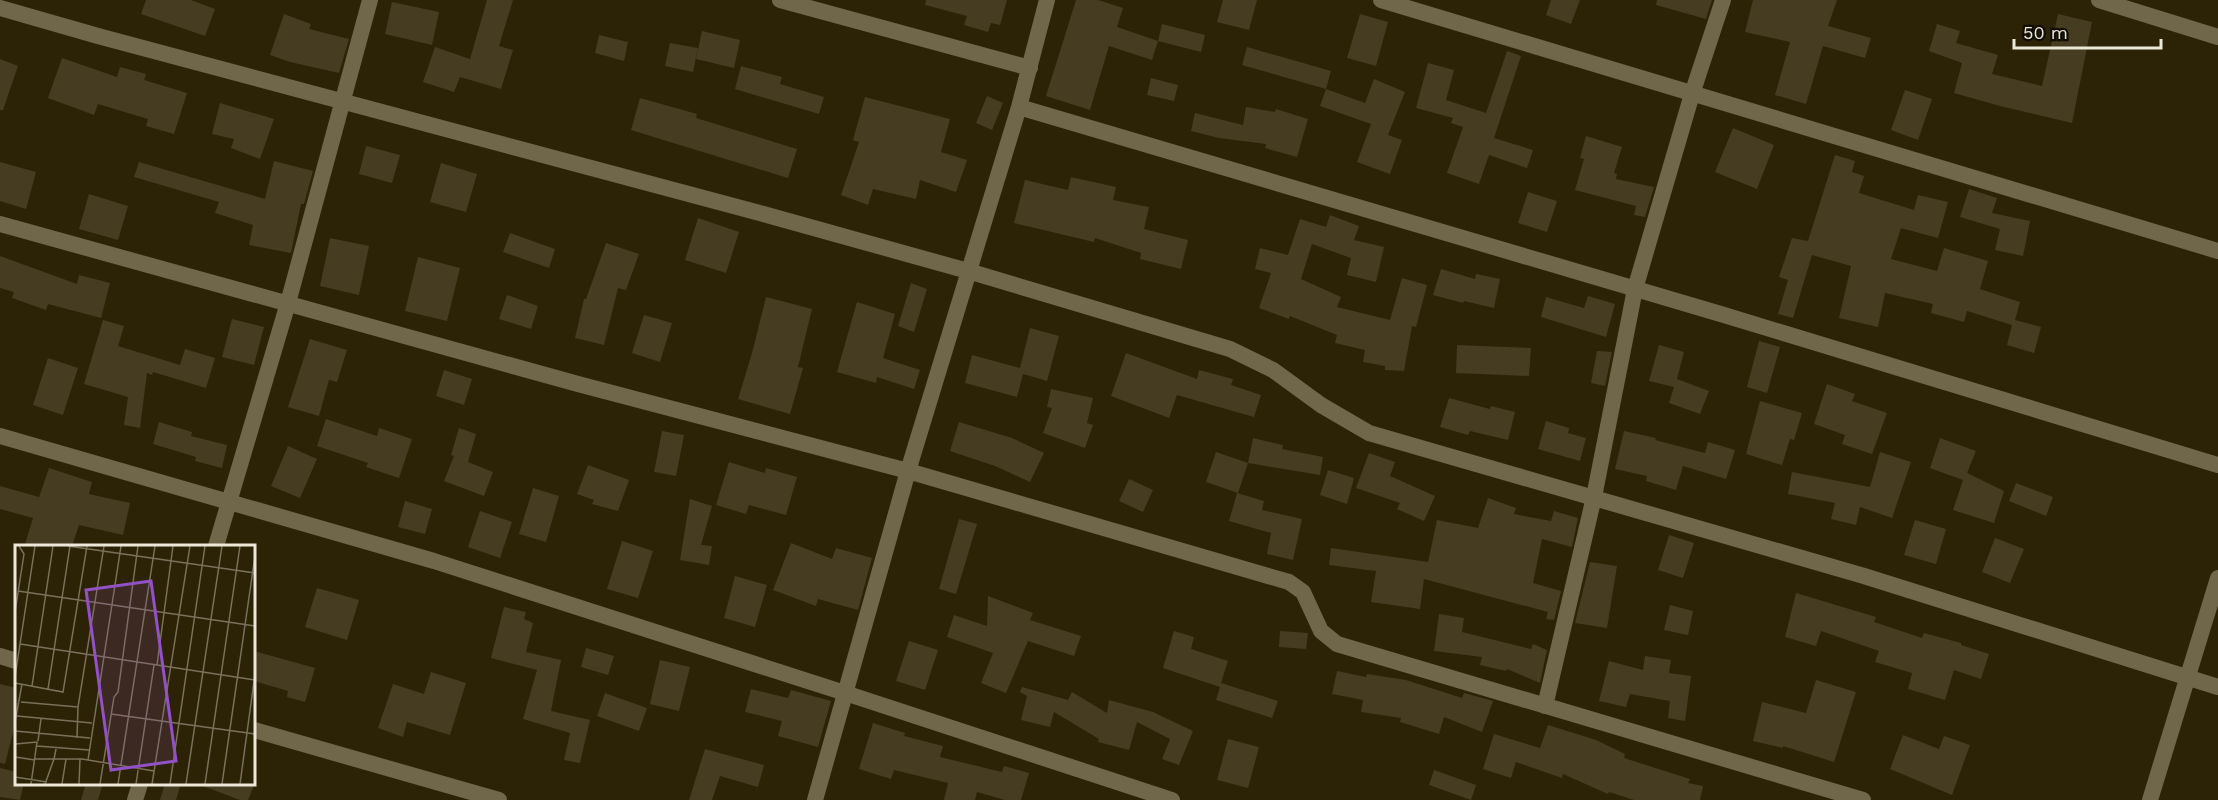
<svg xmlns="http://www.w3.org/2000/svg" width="2218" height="800" font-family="'Work Sans',sans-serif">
  <rect width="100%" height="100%" fill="#2c2307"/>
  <path fill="#453c21" d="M146 0H191L215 9 205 36 141 14Z
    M487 0H513L499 46 513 50 501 89 460 77 454 92 423 82 435 47 470 59Z
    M926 0H1007L1000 25 991 23 988 32 964 25 967 16 925 5Z
    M1076 0H1098L1123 8 1117 27 1158 41 1152 60 1109 46 1090 110 1046 96Z
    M1223 0H1257L1249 30 1217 22Z
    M1551 0H1580L1571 24 1546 15Z
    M1657 0H1712L1706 19 1656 5Z
    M1753 0H1837L1828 26 1871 38 1865 58 1823 46 1806 104 1775 95 1790 42 1745 32Z
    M392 2 439 12 432 45 385 34Z
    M284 14 311 24 309 29 349 39 339 73 290 62 270 55Z
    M1360 14 1388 22 1376 66 1347 58Z
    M2058 14 2092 22 2072 123 2000 106 1954 93 1962 63 1929 51 1937 24 1960 31 1956 43 1998 55 1992 74 2042 86Z
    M1162 24 1205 35 1201 52 1158 41Z
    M702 31 740 40 734 68 696 59Z
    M599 35 628 42 624 61 595 53Z
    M670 43 698 48 693 72 665 66Z
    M1247 47 1331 71 1326 89 1242 65Z
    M1507 51 1521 56 1494 138 1533 150 1527 168 1489 155 1479 184 1447 173 1463 127 1451 123 1453 118 1416 108 1428 63 1454 70 1446 100 1486 113Z
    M62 58 117 77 120 67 146 74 144 80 187 93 174 134 146 126 148 119 98 104 94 115 48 98Z
    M0 59 18 66 3 110H0Z
    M741 66 782 77 780 84 824 97 819 114 735 89Z
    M1151 78 1178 85 1174 101 1147 95Z
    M1374 79 1405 92 1388 135 1402 140 1390 174 1357 162 1371 124 1320 106 1326 89 1365 103Z
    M1905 90 1932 99 1918 140 1891 130Z
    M987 96 1003 103 992 130 976 123Z
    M865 97 950 119 941 152 967 160 956 192 920 180 916 199 873 189 868 205 841 195 859 142 853 140Z
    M640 98 697 114 696 118 797 149 788 178 631 130Z
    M220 103 274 119 260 159 231 148 234 139 212 134Z
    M1246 107 1275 112 1276 109 1308 119 1297 157 1265 148 1266 144 1219 138 1191 131 1195 113 1243 125Z
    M1733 128 1774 145 1757 189 1715 172Z
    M1586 136 1622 147 1614 173 1617 174 1616 179 1654 187 1645 217 1634 215 1636 206 1575 190 1584 159 1580 158Z
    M366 146 400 155 392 183 359 174Z
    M1835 155 1855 161 1852 172 1864 176 1859 193 1914 210 1918 195 1948 202 1938 238 1901 228 1891 259 1937 271 1944 248 1988 261 1980 289 2020 302 2015 320 2041 327 2034 353 2007 345 2012 325 1967 311 1964 322 1931 313 1933 304 1885 293 1878 327 1839 318 1851 266 1812 255 1793 318 1778 314 1788 280 1779 277 1792 238 1808 241Z
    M274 161 313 171 304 204H301L291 253 249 245 253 225 215 213 219 202 134 177 139 162 265 199Z
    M0 162 36 172 26 209 0 201Z
    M441 163 477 174 466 212 430 202Z
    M1071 177 1116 187 1113 200 1149 207 1144 229 1188 240 1181 269 1140 259 1141 253 1095 238 1094 242 1014 223 1025 180 1068 190Z
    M1969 189 1997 198 1992 213 2030 221 2023 256 1995 250 2000 229 1960 217Z
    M1528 192 1557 201 1547 232 1518 223Z
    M89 194 128 206 118 240 79 229Z
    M1330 215 1359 226 1354 240 1384 247 1376 282 1347 275 1351 258 1312 244 1301 279 1341 297 1337 307 1390 320 1402 278 1427 285 1416 327 1412 326 1404 371 1385 370V366L1363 362 1365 350 1335 343 1337 335 1290 316 1289 319 1259 308 1271 273 1255 269 1260 248 1288 255 1300 219 1326 227Z
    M698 218 739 232 726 273 685 260Z
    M510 233 555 249 549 268 503 252Z
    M330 238 369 246 359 295 320 286Z
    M606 243 639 254 626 290 618 288 604 345 575 338 584 299H586Z
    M0 256 77 284 79 275 110 283 101 318 48 304 46 310 12 298 14 292 0 288Z
    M418 257 460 268 447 321 405 311Z
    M1441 269 1475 279 1476 274 1500 279 1494 308 1464 301 1463 303 1433 295Z
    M911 283 927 289 914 332 898 326Z
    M507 295 538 306 531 329 499 319Z
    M1588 296 1615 304 1606 337 1541 317 1546 297 1584 308Z
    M766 297 812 309 798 367 803 368 790 414 738 399 752 353Z
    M857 302 895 314 883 358 920 370 914 389 877 377 876 383 837 372Z
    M644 315 672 323 660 362 632 353Z
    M232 319 264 327 254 365 222 357Z
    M103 320 124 326 118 346 180 365 185 349 215 358 206 388 153 372 152 375 147 373 140 428 124 425 128 397 84 384Z
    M1030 328 1059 336 1047 381 1023 374 1017 397 965 383 972 355 1020 368Z
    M310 339 347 350 337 382 329 380 319 416 288 407Z
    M1759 341 1780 347 1767 393 1747 387Z
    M1457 345 1531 348 1529 376 1456 373Z
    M1659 345 1684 352 1677 379 1709 391 1700 414 1669 403 1674 387 1649 381Z
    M1597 351 1612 352 1605 386 1591 383Z
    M1126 353 1197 379 1199 370 1233 379 1231 385 1261 395 1254 417 1177 395 1169 418 1111 396Z
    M48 358 78 368 63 415 33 405Z
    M444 370 472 379 464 405 436 396Z
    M1827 384 1855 394 1852 401 1887 413 1872 454 1842 444 1845 435 1814 424Z
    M1051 389 1093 398 1087 423 1093 425 1085 448 1043 433 1052 408 1047 407Z
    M1449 398 1490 409 1491 406 1515 412 1508 440 1470 431 1468 435 1440 427Z
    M1760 401 1802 413 1794 440 1790 439 1782 465 1746 454Z
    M326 419 377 436 379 428 412 439 399 478 366 467 368 463 317 446Z
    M1546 421 1569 428 1568 433 1586 438 1580 461 1538 449Z
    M159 422 192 432 191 436 227 445 222 468 195 461 196 457 153 444Z
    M959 422 1012 438 1044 453 1030 482 995 466 950 451Z
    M459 428 476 434 468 462 493 472 484 496 444 481 454 456 451 455Z
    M662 431 684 435 676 476 654 472Z
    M1624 431 1656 438 1655 440 1705 453 1708 442 1735 450 1726 479 1683 466 1676 490 1646 481 1647 476 1615 469Z
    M1253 438 1283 445 1282 449 1323 457 1320 475 1248 463Z
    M1940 438 1976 451 1967 473 2004 491 1994 523 1953 510 1963 480 1930 468Z
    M288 446 317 459 300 498 271 486Z
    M1216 452 1248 463 1238 493 1206 482Z
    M1880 452 1911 462 1892 518 1860 507 1856 525 1831 519 1835 503 1788 494 1792 472 1870 487Z
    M1369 453 1395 462 1390 476 1435 496 1424 521 1397 509 1400 503 1356 488Z
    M729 462 765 473 766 468 797 477 786 515 749 505 746 514 716 505Z
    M588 465 629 480 618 511 592 504 594 500 577 494Z
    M49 468 92 482 89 494 130 503 123 535 79 525 72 546H33L25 544 33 518 0 509V486L39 497Z
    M1328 470 1354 478 1347 504 1320 495Z
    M1129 479 1153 490 1143 512 1119 501Z
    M2016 483 2053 497 2046 516 2009 501Z
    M533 488 559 496 546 542 519 534Z
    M1237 493 1264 501 1262 510 1302 519 1293 560 1267 554 1271 533 1229 521Z
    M1488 498 1516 508 1514 514 1551 521 1554 511 1578 518 1572 547 1542 539 1533 583 1561 591 1554 620 1546 619 1548 612 1424 579 1420 609 1371 602 1376 571 1329 565 1331 548 1428 562 1437 520 1478 528Z
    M690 499 712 506 701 545 712 546 709 565 680 560Z
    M405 501 432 509 425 534 398 527Z
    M480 511 512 522 500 558 468 547Z
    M959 519 977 524 956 594 939 589Z
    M1915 520 1946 529 1936 564 1904 555Z
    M1669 535 1694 543 1683 578 1658 570Z
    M1995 538 2024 549 2010 583 1982 572Z
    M622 541 653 551 638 598 607 589Z
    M791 543 832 559 836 548 872 558 858 610 818 599 816 606 773 590Z
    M1590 562 1617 566 1607 628 1575 623Z
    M735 576 767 585 755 627 724 618Z
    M317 588 359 600 347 640 305 627Z
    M1796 593 1876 617 1874 622 1922 638 1924 633 1961 643V645L1989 654 1981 679 1954 670 1945 700 1908 689 1912 673 1875 662 1879 651 1821 631 1816 646 1785 637Z
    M988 596 1033 613 1030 620 1081 636 1074 656 1028 641 1006 693 981 683 993 653 947 637 954 615 987 626Z
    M1670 605 1693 611 1688 635 1664 630Z
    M504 607 526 612 524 619 533 623 526 652 561 660 551 711 590 720 580 763 564 760 570 733 523 719 537 670 491 658Z
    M1439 614 1464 618 1462 632 1531 649 1533 644 1547 650 1540 683 1507 669 1506 671 1480 665 1482 657 1434 651Z
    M1174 631 1194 637 1191 649 1228 661 1221 683 1278 701 1272 718 1216 700 1220 687 1163 668Z
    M1280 631 1308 633 1306 649 1279 647Z
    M909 641 938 650 925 690 896 681Z
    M586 648 614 656 608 675 581 667Z
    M254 651 315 668 305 702 287 697 288 691 254 681Z
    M1645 656 1671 660 1669 673 1691 676 1685 721 1668 718 1670 701 1630 694 1626 707 1599 701 1609 661 1643 670Z
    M660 660 690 667 679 711 650 704Z
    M1337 671 1366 677 1367 674 1406 680 1462 698 1464 693 1493 701 1482 732 1444 717 1439 734 1400 722 1401 718 1361 712 1363 700 1332 694Z
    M431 672 466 683 450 735 407 722 403 737 378 728 393 684 424 694Z
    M1816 680 1856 692 1834 762 1783 746V748L1753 741 1762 702 1806 713Z
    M0 684 16 688V721L5 764 0 763Z
    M1022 687 1068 700 1072 692 1107 713 1109 700 1153 712 1193 731 1179 765 1162 759 1170 739 1137 722 1129 750 1098 742 1099 739 1054 712 1050 727 1021 720 1027 696 1020 692Z
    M751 689 788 698 791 690 831 701 818 747 778 736 782 721 745 712Z
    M605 693 647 708 639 731 597 716Z
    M873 723 905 733 904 736 943 746 940 757 1002 772 1004 766 1029 773 1021 800H1005L977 792 975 800H944L948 783 894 770 891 779 859 769Z
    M1548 725 1596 740 1625 754 1624 758 1690 779 1688 783 1703 786 1700 800H1634L1609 792 1608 794 1563 774 1562 778 1516 762 1511 778 1483 769 1494 734 1540 748Z
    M1903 735 1939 749 1944 736 1970 745 1952 795 1890 769Z
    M1228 739 1259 747 1248 788 1217 780Z
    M705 749 764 765 758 787 720 776 712 800H689Z
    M0 768 16 772V783H24L20 800 0 797Z
    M1434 770 1476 785 1471 800 1429 785Z
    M86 783H103L98 800H81Z
    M165 783H181L176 800H160Z
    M200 783H255L248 800H240L200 785Z"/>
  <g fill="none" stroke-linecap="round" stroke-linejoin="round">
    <path stroke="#70674a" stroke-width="16" d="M780 0 1030 68
      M1381 0 2218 251
      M2099 0 2218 37
      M0 8 98 36 756 212 968 271 1230 349 1273 370 1321 405 1369 433 1864 576 2218 687
      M1019 107 1724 315 2218 465
      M0 224 578 384 908 471 1289 582 1303 592 1321 631 1337 644 1863 800
      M0 436 434 561 845 693 1172 800
      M216 546 288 303 370 0
      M0 656 16 661
      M1545 706 1594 497 1635 289 1692 94 1723 0
      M254 730 499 800
      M135 800 140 784
      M815 800 908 471 1019 107 1047 0
      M2150 800 2218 578"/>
  </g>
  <g transform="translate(15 545)">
    <rect width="240" height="240" fill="#2c2307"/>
    <path fill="none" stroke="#79715a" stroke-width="1.5" d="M53 1 240 28M3 46 240 81M0 67 9 9 4 1M5 99 240 135M142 120 158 1M0 132 20 1M0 138 48 147 72 1M17 141 38 1M33 144 55 1M6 157 63 162M96 169 240 189M2 171 77 178M0 177 7 139M0 186 75 193M62 193 63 162 89 1M23 196 26 174M0 199 22 197 16 239M22 201 74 205M41 204 39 214H67L139 226M0 212 20 215M20 214H39L30 239M73 215 106 1M0 232 32 237M47 239 51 214M64 239 65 214M85 239 99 152 103 147 123 1M103 239 140 1M121 239 139 120M137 239 175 1M155 239 190 1M171 239 207 1M190 239 225 1M207 239 240 11M225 239 240 129"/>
    <path fill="#9251c4" fill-opacity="0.15" stroke="#9251c4" stroke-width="3" d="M136 36 161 216 96 225 71 45Z"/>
    <rect width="240" height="240" fill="none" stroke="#ece7d7" stroke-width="3"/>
  </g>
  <path d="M2014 39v9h147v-9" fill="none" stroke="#ece7d7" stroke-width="3"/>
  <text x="2023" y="39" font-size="18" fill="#ece7d7" stroke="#110d04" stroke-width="4.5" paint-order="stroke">50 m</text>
</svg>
